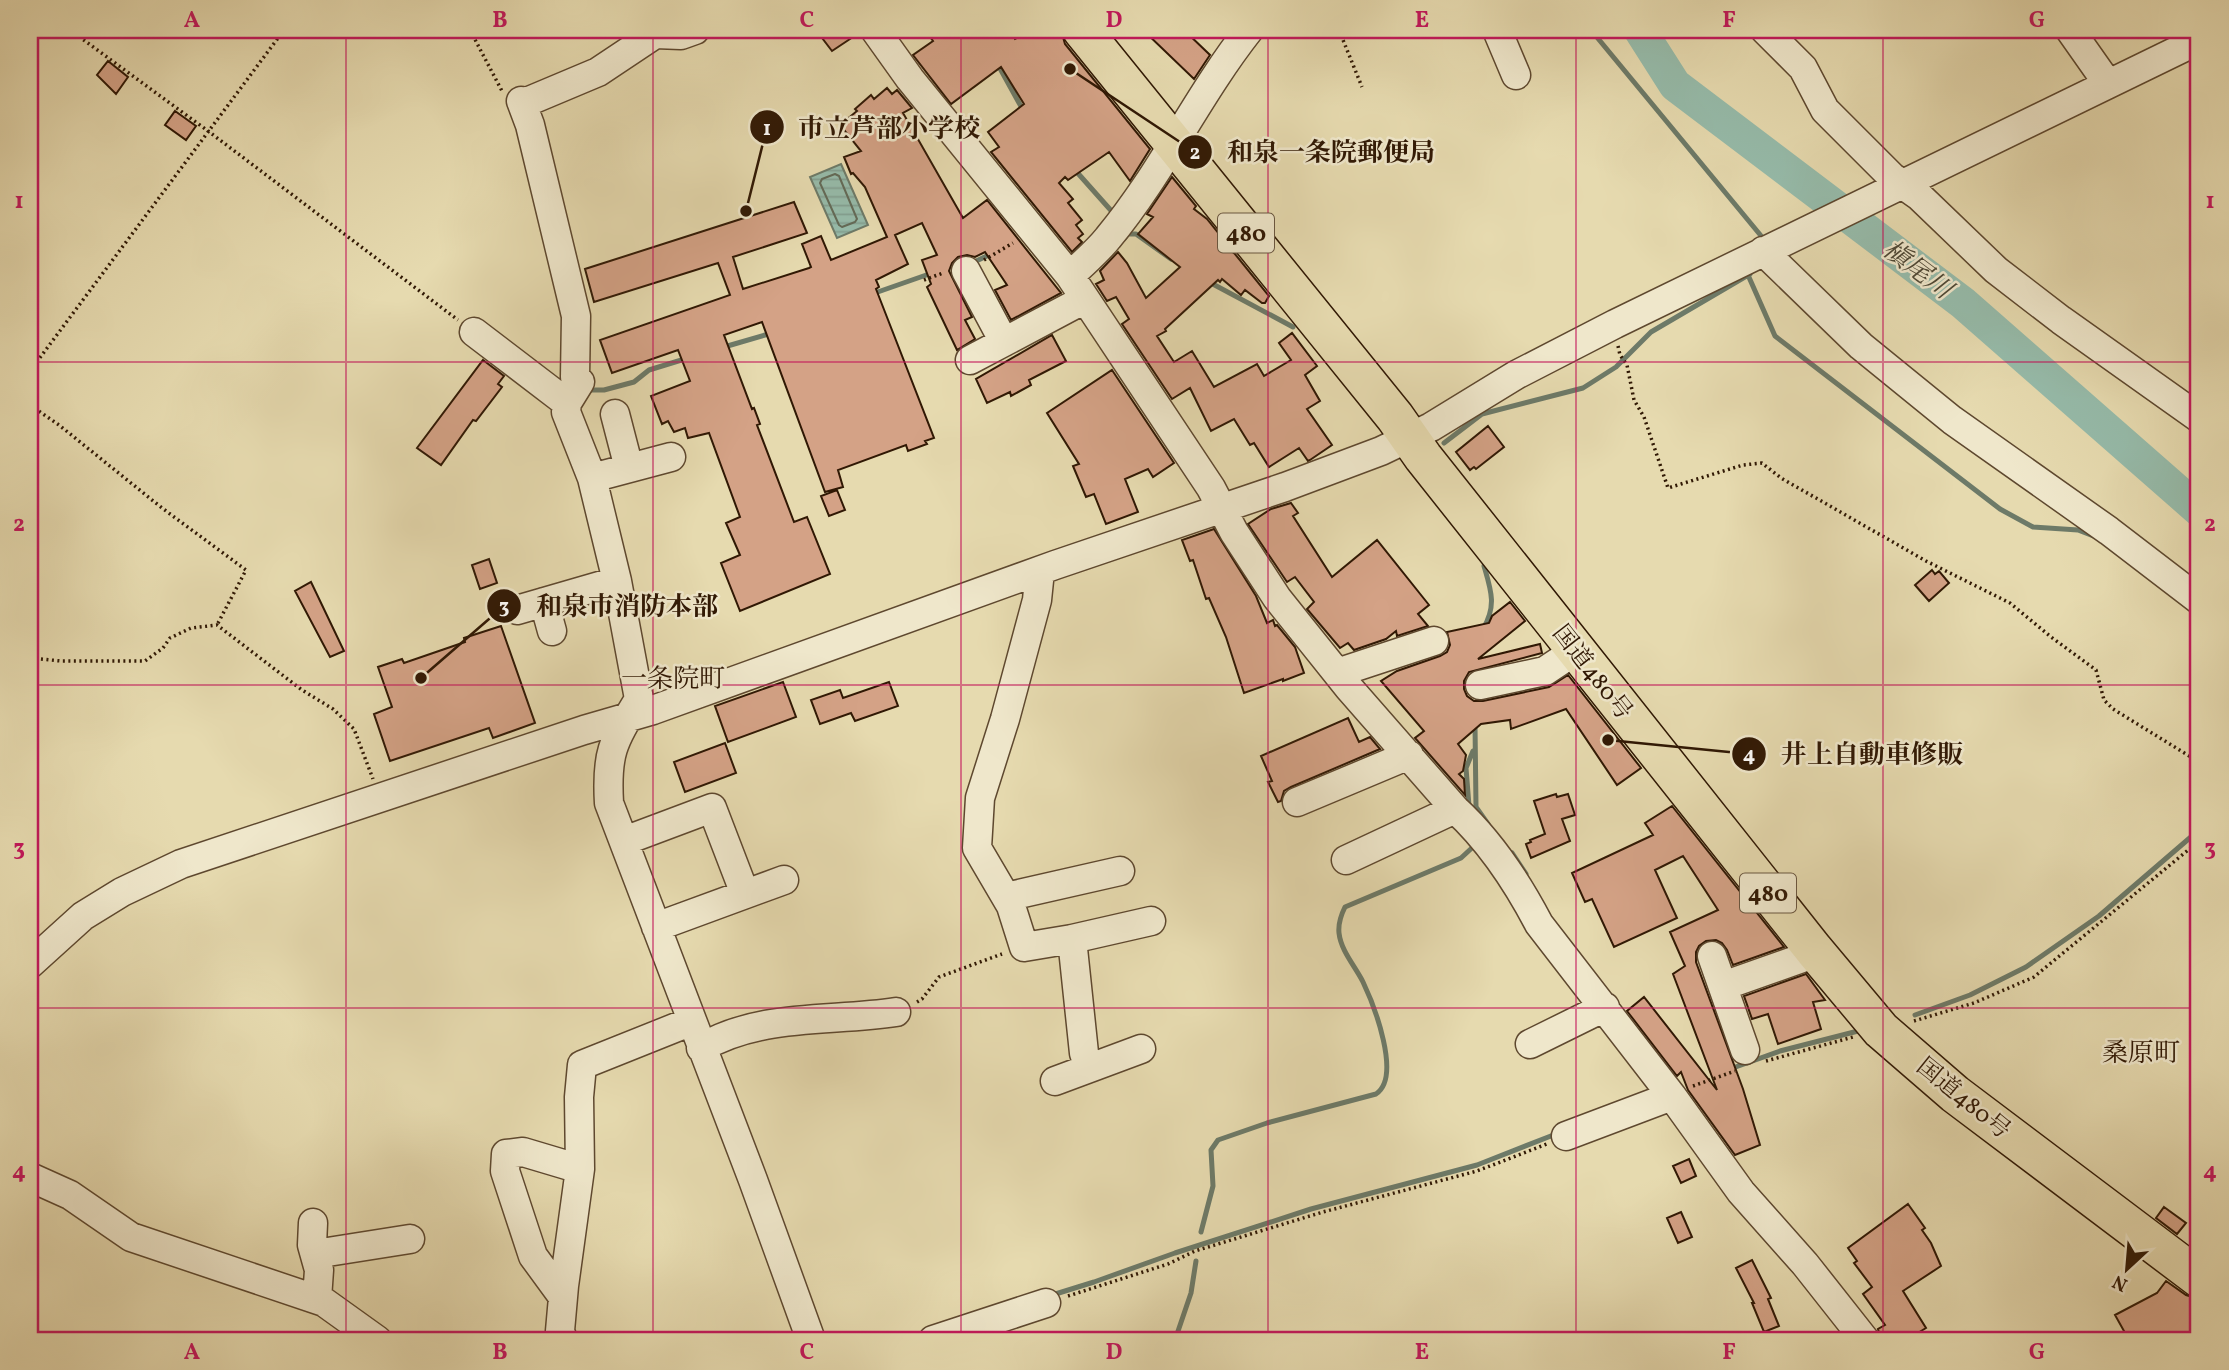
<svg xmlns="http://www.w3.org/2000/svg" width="2229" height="1370" font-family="Vollkorn,'Noto Serif JP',serif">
  <defs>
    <pattern id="water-rules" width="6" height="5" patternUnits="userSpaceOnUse" patternTransform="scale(1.75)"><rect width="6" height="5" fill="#96bbaa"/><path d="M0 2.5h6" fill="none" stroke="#82a091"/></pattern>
  </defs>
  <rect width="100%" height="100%" fill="#e6daaf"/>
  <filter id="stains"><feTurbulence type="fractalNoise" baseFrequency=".00286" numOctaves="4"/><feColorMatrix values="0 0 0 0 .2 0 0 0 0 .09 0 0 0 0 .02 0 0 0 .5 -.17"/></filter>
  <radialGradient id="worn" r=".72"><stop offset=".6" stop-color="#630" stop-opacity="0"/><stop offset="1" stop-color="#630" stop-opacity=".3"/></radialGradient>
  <path fill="url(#water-rules)" stroke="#6d7a68" stroke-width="2" d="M841 164 868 225 837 238 810 177Z"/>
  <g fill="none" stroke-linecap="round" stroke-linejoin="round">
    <path stroke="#636a57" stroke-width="2" d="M835 174 839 176 857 219 855 222 842 227 839 225 820 183 822 179Z"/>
    <path stroke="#6d7a68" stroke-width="5" d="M1591 30 1762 237
      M997 63 1023 110
      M1075 170 1115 215
      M1124 239 1128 234H1136L1171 259
      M972 263 991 254
      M1748 275 1775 336 2000 509 2033 527 2078 530 2096 537
      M1209 282 1293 327
      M872 294 932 273
      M724 347 772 333
      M586 390H604L634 382 649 370 688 358
      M1444 443 1482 414 1583 388 1616 367 1651 332 1750 274
      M1483 629C1497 606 1491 590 1484 566
      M1475 725 1476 807 1488 824
      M1469 806 1466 768 1473 751
      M1512 853 1526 874
      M1915 1015 1970 995 2026 967 2099 916 2199 830
      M1730 1069 1780 1051 1862 1030
      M1201 1232 1213 1186 1211 1150 1218 1140 1267 1123 1376 1094C1402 1077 1374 1005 1363 982 1355 966 1341 951 1339 933 1338 923 1341 915 1345 907L1461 858 1474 846V843
      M1049 1296 1094 1282 1175 1253 1311 1209 1477 1165 1556 1134
      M385 1332 396 1340
      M910 1340 923 1336
      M1175 1340 1191 1293 1196 1261"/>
    <path stroke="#96bbaa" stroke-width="33" d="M1640 30 1675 85 1963 303 2199 510"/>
  </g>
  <path fill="#d4a286" stroke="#301804" stroke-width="2" d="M816 30H859V33L832 51Z
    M925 30H1010L1015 39 1032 30H1061L1065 44 1150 149 1130 181 1109 152 1068 180 1065 177 1059 183 1073 199 1068 203 1082 220 1076 225 1083 234 1078 238 1082 242 1072 252 991 152 999 147 988 132 1024 104 1001 67 951 104 913 55 933 41Z
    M1143 30H1184L1210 55 1194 79Z
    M108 61 128 77 116 94 97 75Z
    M887 88 892 94 897 90 912 108 903 113 963 218 987 200 1061 293 1011 320 995 290 1007 285 985 252 975 257 967 255 958 257 952 263 949 271 972 317 965 320 975 339 957 350 927 287 931 284 922 260 937 255 922 223 895 235 908 264 876 280 879 287 876 289 934 438 925 441 927 444 908 451 906 445 838 470 843 487 825 492 762 322 724 335 752 409 754 408 760 424 757 425 794 522 807 517 830 574 740 611 721 563 740 555 726 523 740 517 709 433 688 438 685 428 674 432 668 421 662 424 651 396 690 381 678 350 612 373 600 340 730 295 718 263 594 302 585 269 794 202 807 233 733 257 743 289 809 268 811 267 802 244 821 236 831 260 887 237 865 187 853 173 851 174 844 157 861 151 840 125 857 111 855 109 871 95 874 99Z
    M175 111 196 126 186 140 165 125Z
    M1172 177 1196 206 1194 209 1207 219 1223 239 1220 242 1235 254 1269 296 1265 303H1262L1245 290 1241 295 1222 279 1220 282 1218 280 1165 329 1166 331 1157 336 1174 362 1192 351 1214 387 1257 364 1264 376 1291 360 1279 343 1292 333 1317 366 1305 375 1320 401 1307 409 1332 445 1310 460 1308 461 1299 448 1269 467 1254 443 1250 445 1234 419 1211 431 1190 388 1172 399 1122 324 1129 319 1116 297 1107 301 1096 284 1104 280 1100 271 1118 252 1127 263 1146 298 1180 267 1138 234 1153 217 1147 214Z
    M1052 335 1066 361 1029 380 1031 385 1011 396 1010 392 987 403 976 379Z
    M483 360 504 376 498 384 502 387 476 421 473 420 441 465 417 448Z
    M1112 370 1174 463 1153 477 1148 469 1125 479 1138 512 1106 524 1094 494 1086 497 1073 466 1079 464 1047 413Z
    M1488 426 1504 447 1476 469 1474 467 1470 470 1456 452Z
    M837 490 845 510 829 516 821 496Z
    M1291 503 1298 513 1293 516 1332 577 1377 540 1429 605 1418 614 1428 626 1397 636 1396 631 1386 639 1354 650 1348 643 1340 648 1307 609 1314 602 1295 577 1287 582 1248 524 1271 509Z
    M1214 529 1256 596 1267 623 1273 620 1275 626 1277 625 1295 647 1304 673 1283 681V679L1244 693 1226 637 1209 598 1206 599 1193 560 1190 561 1182 540Z
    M489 559 497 583 480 589 472 565Z
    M1932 570 1935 574 1939 571 1949 583 1929 601 1915 585Z
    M311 582 344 651 330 657 295 591Z
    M1510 602 1525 621 1478 659 1540 644 1542 653 1469 672 1464 681V689L1467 696 1474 701H1483L1549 687 1568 675 1641 768 1617 785 1566 709 1511 729 1510 720 1481 724 1458 744 1466 755 1463 771 1459 774 1464 779 1465 795 1415 738 1424 731 1381 681 1397 671 1440 656 1447 652 1450 645 1447 632 1489 623 1492 616Z
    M501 626 535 723 493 738 489 728 390 761 374 714 392 707 378 667 402 659 404 663 465 642 464 638Z
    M783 682 796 717 728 742 715 706Z
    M889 682 898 706 855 721 851 713 820 724 811 700 840 690 843 698Z
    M1348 718 1359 742 1370 737 1380 749 1291 787 1284 791 1281 801 1278 802 1268 782 1272 781 1261 756Z
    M725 743 736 773 685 792 674 762Z
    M1556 794 1557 797 1568 794 1575 815 1562 819 1570 841 1531 858 1526 844 1531 842 1530 840 1545 834 1534 801Z
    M1672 806 1784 947 1733 965 1727 950 1722 943 1716 940 1706 941 1699 946 1696 952V962L1743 1089 1760 1145 1735 1155 1688 1090 1681 1072 1677 1076 1627 1011 1644 997 1717 1090 1673 974 1685 966 1670 932 1718 910 1683 856 1655 870 1677 918 1614 947 1592 899 1585 902 1572 873 1653 835 1645 823Z
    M1806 974 1825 1000 1813 1002 1821 1029 1778 1044 1768 1014 1752 1019 1744 996Z
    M1689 1159 1696 1176 1681 1183 1673 1166Z
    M1908 1204 1925 1228 1922 1230 1931 1243 1941 1266 1903 1291 1926 1328 1906 1340H1881L1878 1329 1885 1325 1863 1294 1872 1287 1854 1263 1857 1261 1848 1248Z
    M2164 1207 2186 1223 2177 1234 2156 1218Z
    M1681 1212 1692 1237 1678 1243 1667 1218Z
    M1752 1260 1771 1298 1768 1299 1779 1326 1764 1332 1752 1303H1754L1736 1268Z
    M2166 1281 2186 1295 2199 1299V1340H2129L2115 1315 2157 1293Z"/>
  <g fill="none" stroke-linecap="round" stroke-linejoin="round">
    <defs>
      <path id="minor" d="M875 30 910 79 1070 276 1211 488 1234 532 1277 598 1349 688 1455 809C1490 841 1517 882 1539 924L1672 1096 1741 1192 1805 1264 1865 1340
        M1497 30 1516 75
        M1765 30 1803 68 1825 110 1892 177 1919 196 1996 270 2061 320 2199 418
        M2070 30 2108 84
        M521 101 530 125 576 316 575 377 580 382 567 403
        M529 101 598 72 655 34 681 35 695 30
        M1763 251 1861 346 1952 420 2109 531 2199 600
        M966 271 1004 342
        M1070 276C1083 263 1097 252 1108 238 1162 173 1197 96 1249 30
        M474 332 567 403 566 412 592 478 617 581 639 699C613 742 606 752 609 803L753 1180 811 1340
        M970 360 1085 299
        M615 414 629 468
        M592 478 671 457
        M1040 571 1037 600 1005 719 980 798 977 848 1011 906 1024 947 1072 939 1084 1053 1089 1068
        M544 602 552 631
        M517 610 617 581
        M1337 673 1434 641
        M1480 685 1545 671 1575 651
        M1297 802 1409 755
        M624 841 712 808 745 894
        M1346 860 1455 809
        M1006 897 1120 871
        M656 927 784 880
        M1072 939 1151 921
        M1712 956 1745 1050
        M30 964 83 916 122 892 181 864 584 730 653 710 1055 565 1285 487 1381 451 1431 427 1516 375 1615 324 2199 40
        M1723 986 1805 957 1814 950
        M1530 1044 1605 1007
        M701 1048C760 1013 831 1022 896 1012
        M1055 1081 1141 1049
        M1566 1136 1672 1096
        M30 1177 70 1195 131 1237 324 1302 377 1340
        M313 1223 312 1245 319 1270 317 1299
        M315 1254 410 1239
        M563 1297 533 1256 505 1171 506 1154 523 1152 580 1169
        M563 1340 560 1331 564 1286 580 1169 579 1097 582 1065 692 1021
        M933 1340 1046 1303"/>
      <path id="highway" d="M1082 30 1395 417 1423 457 1814 950 1881 1030 1955 1094 2199 1278"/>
    </defs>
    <use href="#minor" stroke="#5e482f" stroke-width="31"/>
    <use href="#highway" stroke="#301804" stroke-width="41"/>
    <path stroke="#301804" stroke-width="3.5" stroke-dasharray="2 3.5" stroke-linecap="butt" d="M70 30 208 131 458 320
      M470 30 502 91
      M1339 30 1362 87
      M984 260 1013 243
      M924 280 943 273
      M1618 346 1620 355 1627 365 1634 400 1644 417 1668 488 1743 465 1762 463 1781 478 1926 561 2010 603 2051 637 2096 670 2104 700 2113 709 2199 762
      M30 371 284 30
      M30 405 59 425 162 508 246 570 217 625
      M30 658 61 661H145L163 648 170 638 191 628 217 625 302 690 333 709 354 729 373 779
      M917 1002 922 999 939 977 1002 954
      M1914 1021 1974 1003 2034 977 2199 841
      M1766 1061 1853 1037
      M1693 1086 1735 1071
      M1068 1296 1168 1264 1195 1251 1323 1212 1477 1171 1547 1144"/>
    <use href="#minor" stroke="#efe7cb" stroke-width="28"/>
    <use href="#highway" stroke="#e6daaf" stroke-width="38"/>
  </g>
  <path fill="none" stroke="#c2185b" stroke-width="2" stroke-opacity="0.55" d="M346 30V1340M653 30V1340M961 30V1340M1268 30V1340M1576 30V1340M1883 30V1340M30 362H2199M30 685H2199M30 1008H2199"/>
  <g text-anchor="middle" stroke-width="5" stroke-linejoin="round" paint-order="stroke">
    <g fill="#efe7cb" stroke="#695640" stroke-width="2">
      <rect x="1218" y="213.5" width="56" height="39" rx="5"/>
      <rect x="1740" y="873.5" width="56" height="39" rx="5"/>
    </g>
    <g font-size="23" font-weight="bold" fill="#301804">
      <text x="1246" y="241">480</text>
      <text x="1768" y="901">480</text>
    </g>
    <g font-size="24" fill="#301804" stroke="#efe7cb">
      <text transform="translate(1593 672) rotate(52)" y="8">国道480号</text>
      <text transform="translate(1964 1098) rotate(39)" y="8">国道480号</text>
    </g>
    <g font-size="26" font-style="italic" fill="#4f4936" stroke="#efe7cb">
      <text transform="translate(1918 269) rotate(37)" y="9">槇尾川</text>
    </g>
    <g font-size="26" fill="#301804" stroke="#efe7cb">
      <text x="673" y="687">一条院町</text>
      <text x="2141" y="1061">桑原町</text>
    </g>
  </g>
  <path fill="none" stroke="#301804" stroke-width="2.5" d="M746 211L767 127M1070 69L1195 152M421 678L504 606M1608 740L1749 754"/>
  <g fill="#301804" stroke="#efe7cb" stroke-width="2.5">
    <circle cx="746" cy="211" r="7"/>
    <circle cx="1070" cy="69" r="7"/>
    <circle cx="421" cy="678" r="7"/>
    <circle cx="1608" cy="740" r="7"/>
    <circle cx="767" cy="127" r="18"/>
    <circle cx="1195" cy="152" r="18"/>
    <circle cx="504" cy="606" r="18"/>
    <circle cx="1749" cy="754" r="18"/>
  </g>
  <g font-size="21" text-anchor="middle" font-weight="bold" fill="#fff">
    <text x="767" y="135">1</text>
    <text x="1195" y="159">2</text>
    <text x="504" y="613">3</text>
    <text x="1749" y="761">4</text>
  </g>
  <g font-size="26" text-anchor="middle" font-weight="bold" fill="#301804" stroke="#efe7cb" stroke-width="5" stroke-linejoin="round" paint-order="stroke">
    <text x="889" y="137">市立芦部小学校</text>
    <text x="1331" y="161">和泉一条院郵便局</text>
    <text x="627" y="615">和泉市消防本部</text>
    <text x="1872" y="763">井上自動車修販</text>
  </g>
  <rect width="2229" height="1370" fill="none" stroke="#e6daaf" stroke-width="77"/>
  <g transform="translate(2127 1269) rotate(206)" stroke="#efe7cb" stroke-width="5" paint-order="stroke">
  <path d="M0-5L12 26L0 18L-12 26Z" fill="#301804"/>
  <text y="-10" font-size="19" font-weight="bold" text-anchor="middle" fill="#301804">N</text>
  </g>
  <rect x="38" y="38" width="2152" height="1294" fill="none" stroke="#c2185b" stroke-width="2.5"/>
  <g font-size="23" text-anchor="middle" font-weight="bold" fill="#c2185b">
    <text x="192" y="27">A</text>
    <text x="500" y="27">B</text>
    <text x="807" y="27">C</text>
    <text x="1114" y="27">D</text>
    <text x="1422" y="27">E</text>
    <text x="1729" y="27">F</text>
    <text x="2037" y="27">G</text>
    <text x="19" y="208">1</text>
    <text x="2210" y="208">1</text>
    <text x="19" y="531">2</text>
    <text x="2210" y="531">2</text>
    <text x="19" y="855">3</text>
    <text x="2210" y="855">3</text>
    <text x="19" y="1178">4</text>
    <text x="2210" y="1178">4</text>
    <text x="192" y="1359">A</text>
    <text x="500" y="1359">B</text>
    <text x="807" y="1359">C</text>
    <text x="1114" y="1359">D</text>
    <text x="1422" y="1359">E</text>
    <text x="1729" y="1359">F</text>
    <text x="2037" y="1359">G</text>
  </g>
  <rect width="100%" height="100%" filter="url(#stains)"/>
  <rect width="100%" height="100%" fill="url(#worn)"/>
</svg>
